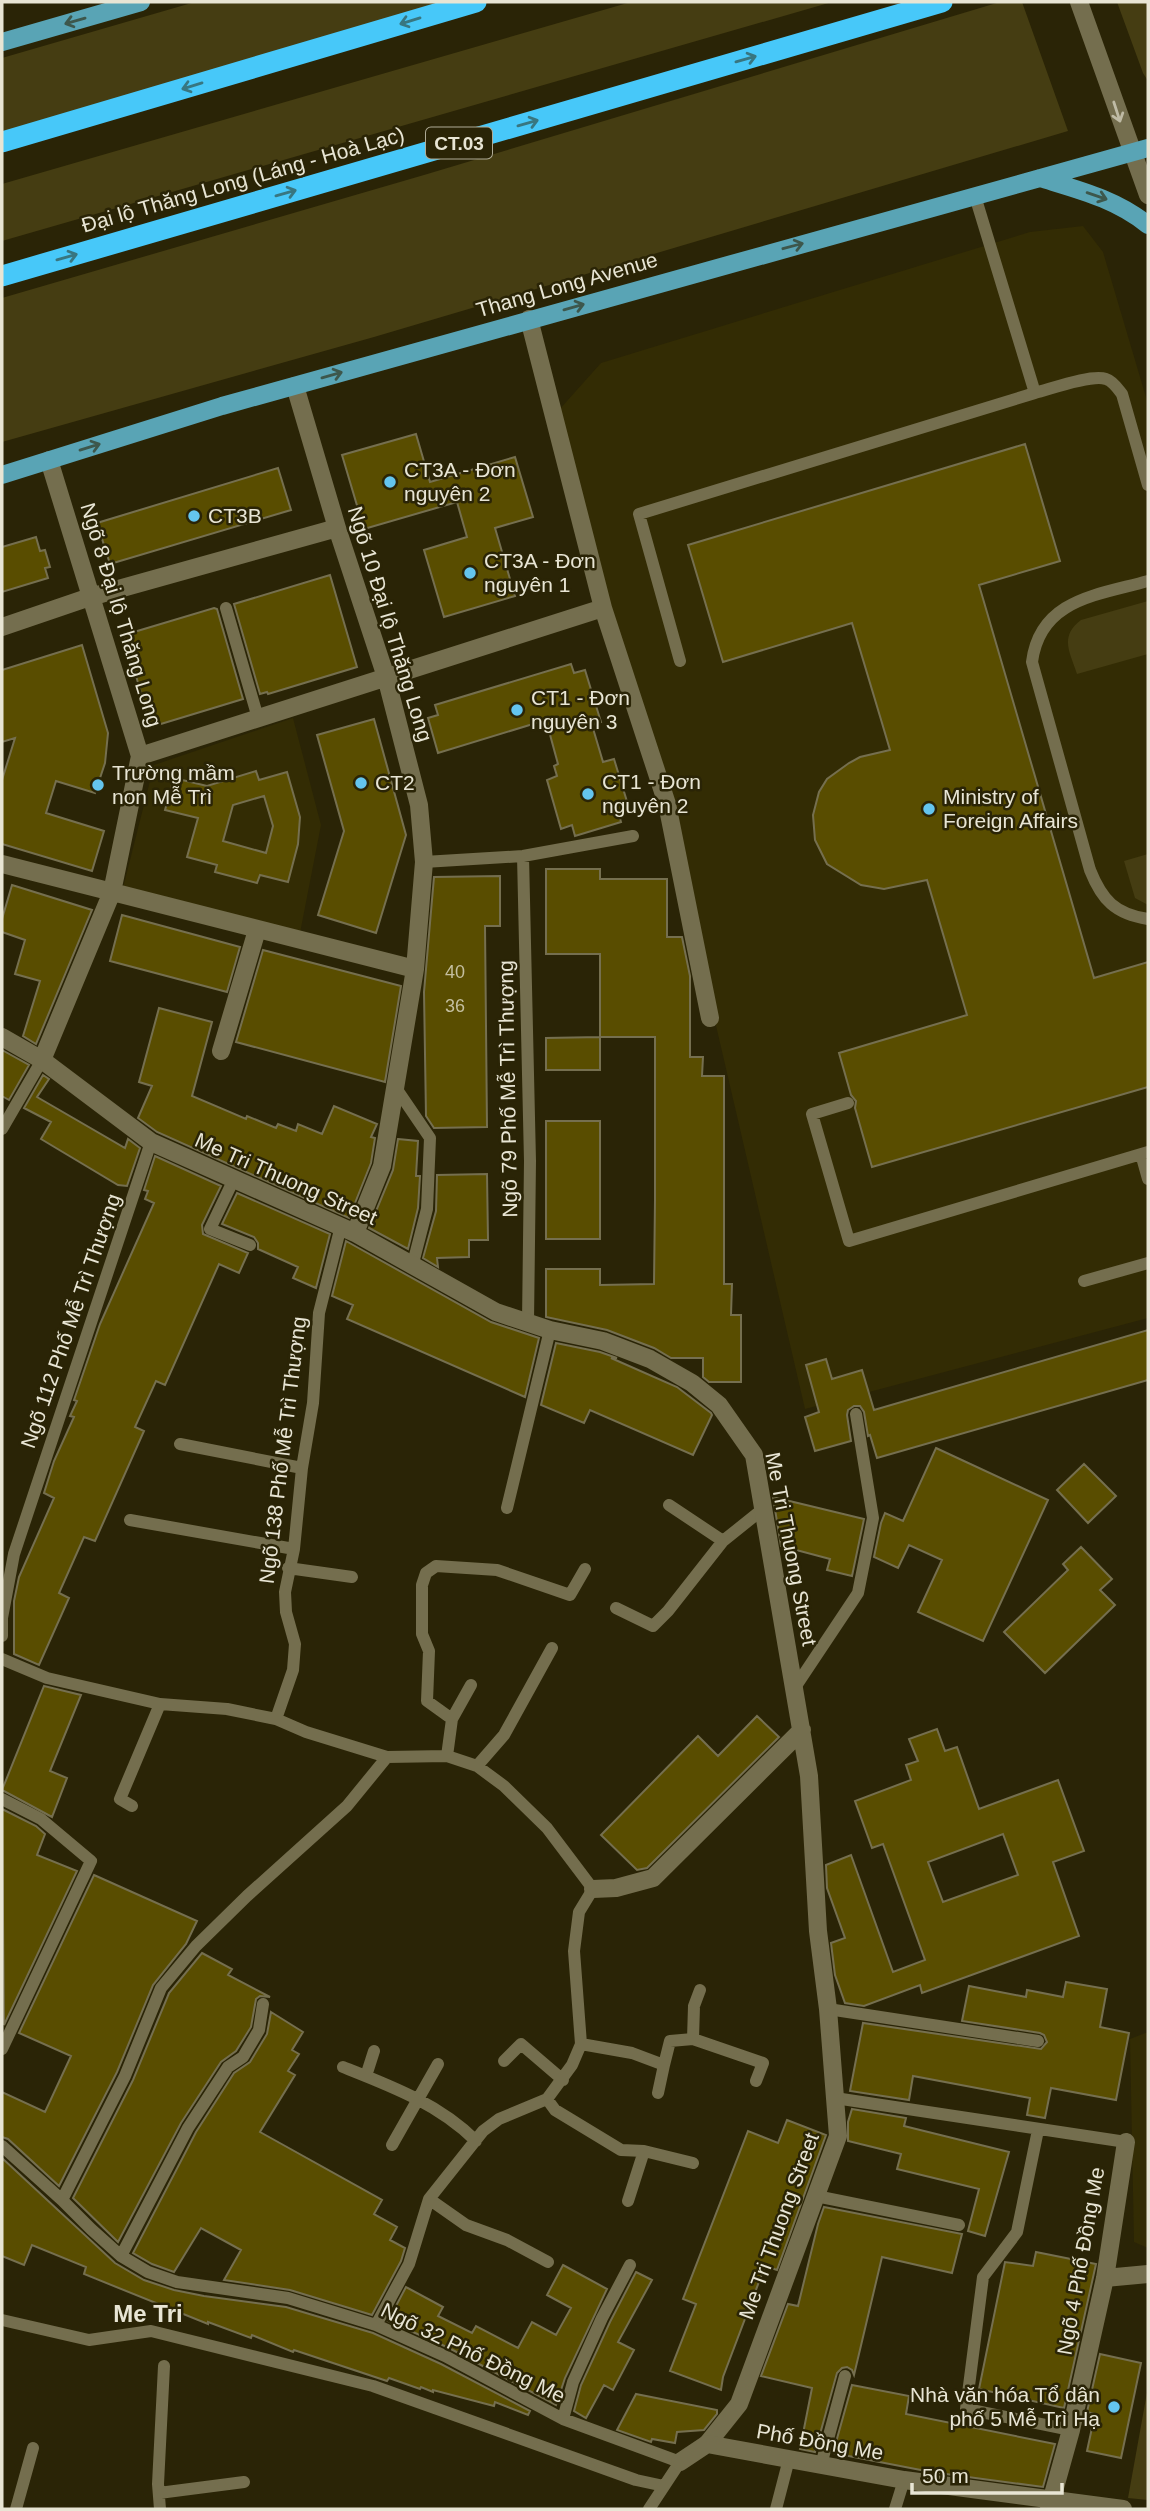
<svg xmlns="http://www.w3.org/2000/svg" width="1150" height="2511" font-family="Arial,sans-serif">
  <rect width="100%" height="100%" fill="#2a2406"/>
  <path fill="#332c04" d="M1083 226 1103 252 1148 404V1318L805 1409 711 1004 559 410 601 363 1030 232Z
    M293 718 321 825 300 933 123 888 154 765Z
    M1148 2032V2248L1134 2242 1130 2039Z"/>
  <path fill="#453d12" d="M195 2H454L2 134V58Z
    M631 2H832L2 241V184Z
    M1000 2H1022L1068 131 374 337 2 442V298L424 175Z
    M1117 2H1148V81L1143 73Z
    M1148 601V654L1077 674C1070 652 1059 637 1081 620Z
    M1148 854V905L1135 898 1124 861Z
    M1148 2387V2500L1128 2498Z"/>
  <path fill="#594d00" stroke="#756f4f" stroke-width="2" fill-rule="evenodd" d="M416 434 430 482 515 457 533 517 495 528 515 596 444 617 424 550 467 537 457 502 364 529 342 455Z
    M1025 444 1060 561 979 585 1094 978 1148 962V1087L872 1167 855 1108 856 1101 851 1095 839 1053 967 1015 927 880 884 889 861 885 827 864 815 840 813 815 819 792 827 779 849 763 860 757 890 750 882 723 852 623 723 662 688 545Z
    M278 468 291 510 110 564 97 523Z
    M36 537 40 551 45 550 50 567 45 568 48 578 2 592V547Z
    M330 575 357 667 268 694 267 692 260 694 234 604Z
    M214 608 217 609 243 699 151 727 124 635Z
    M82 645 108 733 105 763 95 793 56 781 46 813 104 831 92 871 2 844V780L15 738 2 742V670Z
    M571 664 574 673 585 670 601 722 592 725 603 762 614 759 629 808 618 811 621 822 575 836 572 825 561 829 547 780 557 776 554 766 558 764 546 720 438 753 428 718 438 715 435 705Z
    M374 719 406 835 376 933 318 915 344 831 317 735Z
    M256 771 259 780 287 772 300 817 298 844 288 882 260 875 257 883 215 872 217 865 187 857 198 818 165 810 174 778 207 786ZM264 796 273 826 266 853 223 841 233 805Z
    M546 869H600V879H667V937H682L690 976V1057H703L702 1076H724V1284H732L731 1315H741V1382H709L703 1377V1358H671L654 1348 607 1330 546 1317V1269H600V1285L654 1284 655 1200V1037H600V954H546Z
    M500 876V926H485L487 1127 434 1128 426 1116 424 992 434 877Z
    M12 885 92 910 36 1044 23 1036 40 981 15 974 25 940 2 932V919Z
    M122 915 240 947 227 992 110 961Z
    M263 950 401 986 385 1082 236 1042Z
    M159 1008 212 1022 192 1096 246 1119 247 1116 276 1128 278 1124 296 1131 298 1124 322 1134 334 1106 377 1124 371 1137 375 1138 371 1163 349 1218 157 1132 138 1118 152 1086 139 1082Z
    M600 1037V1070H546V1038Z
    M2 1050 29 1065 9 1100 2 1096Z
    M43 1075 49 1079 37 1097 125 1148 128 1139 140 1148 127 1186 118 1185 41 1139 51 1122 24 1108Z
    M546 1121H600V1239H546Z
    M398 1139 418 1141 416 1176H420L418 1208 408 1249 369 1228 393 1170Z
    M155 1156 221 1186 202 1225 203 1234 248 1253 239 1273 219 1264 165 1385 156 1381 135 1427 144 1431 95 1541 84 1537 59 1593 69 1598 39 1665 14 1654V1601L19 1577 54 1498 44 1493 54 1461 74 1417 70 1416 77 1401 74 1400 100 1324 154 1203 145 1199 148 1191 144 1190Z
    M487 1174 488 1240H469V1257L437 1258 438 1267 423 1258 436 1211 437 1175Z
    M237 1193 330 1234 316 1288 293 1278 298 1267 258 1249V1243L254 1237 222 1224Z
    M346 1241 491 1322 539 1338 525 1397 347 1319 353 1305 332 1296Z
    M1148 1330V1380L877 1458 870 1435 868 1436 864 1412 860 1406H854L848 1410 847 1415 851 1441 815 1451 805 1417 819 1412 806 1365 826 1359 832 1379 862 1370 874 1410Z
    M556 1343 600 1352 617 1358H611L677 1387 711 1413 712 1415 693 1455 590 1410 584 1423 541 1405Z
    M936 1448 1048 1500 983 1641 918 1612 942 1560 909 1545 898 1568 874 1557 881 1523 885 1513 903 1521Z
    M1084 1464 1116 1496 1088 1523 1057 1490Z
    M773 1497 864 1519 852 1576 827 1570 830 1559 781 1546Z
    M1081 1547 1112 1579 1100 1590 1115 1605 1045 1673 1004 1632 1068 1570 1063 1564Z
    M44 1686 81 1695 50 1771 67 1778 52 1817 2 1790Z
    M757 1716 779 1737 647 1868 637 1870 601 1835 698 1736 718 1756Z
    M937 1729 945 1751 957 1747 979 1809 1058 1780 1084 1851 1053 1862 1079 1936 922 1993 920 1985 864 2006 845 2003 835 1975 831 1943 845 1938 827 1888 826 1865 851 1855 893 1972 925 1960 883 1844 872 1848 855 1801 911 1780 906 1765 918 1761 909 1739ZM1003 1834 1018 1875 943 1902 928 1862Z
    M2 1809 36 1826 45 1834 37 1855 77 1871 4 2025Z
    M94 1875 197 1921 186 1944 153 1985 117 2072 59 2186 8 2139 2 2137V2092L45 2112 71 2056 19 2033Z
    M202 1953 232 1969 228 1975 270 1997 260 1996 256 1999 251 2027 236 2051 221 2062 181 2123 118 2242 73 2198 133 2080 169 1993Z
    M1066 1982 1107 1989 1100 2027 1129 2033 1116 2100 1051 2088 1045 2118 1027 2115 1030 2098 913 2076 909 2100 850 2091 863 2023 1041 2049 1047 2042 1044 2035 1040 2033 962 2021 969 1986 1026 1997 1027 1990 1063 1997Z
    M271 2012 303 2032 292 2050 299 2054 288 2071 295 2075 260 2132 382 2200 374 2214 397 2227 390 2240 405 2248 401 2261 372 2315 290 2290 224 2280 241 2250 201 2228 174 2272 152 2264 133 2253 196 2132 234 2073 250 2062 267 2034Z
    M852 2109 906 2118 904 2126 1009 2152 985 2236 968 2231 979 2189 897 2169 901 2154 848 2141V2122Z
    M787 2120 826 2135 777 2270 765 2266 723 2377 721 2390 670 2371 696 2304 683 2299 748 2131 778 2143Z
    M2 2158 115 2263 144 2280 174 2290 204 2296 286 2307 373 2333 441 2364 530 2411 528 2415 495 2402 494 2406 433 2390V2392L421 2387 420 2389 389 2378 387 2381 294 2350 293 2352 252 2335 251 2338 208 2322V2324L84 2274 86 2267 32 2245 24 2265 2 2256Z
    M824 2207 962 2234 952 2273 882 2257 854 2375 852 2370 847 2367 842 2368 837 2373 815 2452 800 2449 812 2388 761 2376 788 2304 798 2306 818 2224Z
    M1036 2252 1096 2264 1064 2408 979 2389 1005 2262 1033 2266Z
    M563 2265 607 2289 565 2378 556 2405 449 2348 388 2321 406 2287 443 2307 438 2316 472 2333 476 2326 518 2348 532 2322 556 2335 571 2308 547 2295Z
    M636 2272 652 2280 618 2342 634 2350 613 2390 604 2385 586 2418 574 2411 581 2385 610 2322Z
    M1100 2354 1141 2363 1121 2458 1087 2451 1095 2414 1087 2412Z
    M852 2385 909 2396 906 2414 1055 2444 1043 2487 931 2472 833 2453Z
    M636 2394 717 2410V2414L704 2430 677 2432 675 2443 652 2439 651 2442 617 2430Z"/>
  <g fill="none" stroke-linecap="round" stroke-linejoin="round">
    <path stroke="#746e4e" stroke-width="12" d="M975 196 1035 393
      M1148 581C1098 595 1040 599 1032 662L1090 870C1102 900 1115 914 1148 919
      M226 608 258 718
      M680 661 639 514 1035 393C1051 389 1091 374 1106 379 1113 381 1118 389 1122 394L1148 485
      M523 856 530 1161 528 1322
      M424 862 523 856 633 836
      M396 1088 430 1138 427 1209 412 1267
      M848 1103 812 1114 849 1241 1148 1152
      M2 1129 42 1060
      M1141 1154 1148 1179
      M233 1181 210 1229 250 1245
      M1084 1281 1148 1263
      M180 1444 302 1468
      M669 1505 723 1541
      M507 1508 550 1330
      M130 1520 294 1549
      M288 1568 352 1577
      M616 1608 653 1626 668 1611 723 1541 763 1509
      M2 1636V1618L14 1554 151 1142
      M2 1659 47 1678 160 1704 227 1709 276 1719 306 1732 387 1757 447 1756 477 1766 504 1786 547 1828 593 1889 579 1912 574 1951 581 2044 572 2065 547 2099 499 2119 483 2131 429 2199 409 2264 376 2325
      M794 1689 858 1593 873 1518 856 1414
      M276 1719 293 1670 295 1644 286 1612 285 1592 294 1549 302 1468 313 1403 319 1313 341 1226
      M452 1719 471 1685
      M447 1756 452 1719 427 1701 429 1651 422 1634V1585L426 1573 436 1566 497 1570 570 1595 585 1569
      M477 1766 504 1735 552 1648
      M2 1799 41 1819 91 1861 2 2049
      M132 1806 120 1799 160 1704
      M828 2009 1038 2041
      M693 2039 694 2006 700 1990
      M581 2044 632 2053 664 2065 670 2041 693 2039 763 2063 756 2081
      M504 2061 521 2044 563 2080
      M343 2067C391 2086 439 2104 476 2141
      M366 2076 374 2051
      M658 2093 664 2065
      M835 2098 1126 2142
      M547 2099 555 2110 621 2150 644 2151 693 2163
      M1038 2130 1017 2232 983 2277 966 2409 1071 2430
      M392 2145 438 2064
      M2 2146 62 2200 91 2229 121 2256 148 2272 177 2282 288 2298 376 2325 445 2356 563 2419 680 2462 649 2509
      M816 2196 959 2225
      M429 2199 466 2225 507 2240 548 2262
      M62 2200 125 2076 161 1988 196 1946 247 1896 347 1806 387 1757
      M628 2201 644 2151
      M121 2256 188 2128 228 2067 243 2057 259 2030 263 2004
      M2 2320 89 2340 151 2331 373 2386 636 2480 664 2486
      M563 2419 573 2382 602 2318 630 2265
      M821 2465 845 2376
      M159 2493 244 2482
      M16 2509 33 2448
      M160 2509 158 2484 164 2366
      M776 2509 789 2459
      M895 2509 904 2480"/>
    <path stroke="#746e4e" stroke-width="18" d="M529 319 603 608 667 804 710 1018
      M295 386 337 528 386 677 419 805 424 862 415 969 382 1166 355 1233
      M2 627 90 597 337 528
      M140 756 603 608
      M2 864 415 969
      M2 1037 42 1060 151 1142 355 1233 496 1312 550 1330 603 1341 650 1359 692 1383 719 1405 754 1455 809 1776 818 1931 828 2009 838 2136 739 2404 707 2444
      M221 1051 257 930
      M42 1060 112 892 140 756 49 460
      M593 1889 616 1888 653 1878 802 1730
      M1105 2278 1148 2274
      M1049 2509 1071 2430 1105 2278 1126 2142"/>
    <path stroke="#746e4e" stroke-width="18" d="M1079 2 1148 195
      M680 2462 707 2444 904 2480 1123 2509"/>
    <path stroke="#59a4b5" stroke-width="18" d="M2 42 141 2
      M1040 178C1079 190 1116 199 1148 225
      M2 475 222 406 1148 148"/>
    <path stroke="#47c8f9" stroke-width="21" d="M2 142 476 2
      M2 276 942 2"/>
  </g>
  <defs><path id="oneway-shaft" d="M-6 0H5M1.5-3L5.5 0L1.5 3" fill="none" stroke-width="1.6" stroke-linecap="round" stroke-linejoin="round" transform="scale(1.75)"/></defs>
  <g stroke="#3d574c">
    <use href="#oneway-shaft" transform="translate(75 21) rotate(164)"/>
    <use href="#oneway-shaft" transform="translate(1097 196) rotate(19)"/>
    <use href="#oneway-shaft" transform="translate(793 246) rotate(-15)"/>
    <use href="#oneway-shaft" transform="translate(574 307) rotate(-16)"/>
    <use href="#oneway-shaft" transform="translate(332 375) rotate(-16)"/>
    <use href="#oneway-shaft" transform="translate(90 447) rotate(-17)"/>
  </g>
  <g stroke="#387680">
    <use href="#oneway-shaft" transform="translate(410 21) rotate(163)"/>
    <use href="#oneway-shaft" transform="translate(746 59) rotate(-16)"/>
    <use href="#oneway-shaft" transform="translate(192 86) rotate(163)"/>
    <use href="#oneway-shaft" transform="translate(528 123) rotate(-16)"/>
    <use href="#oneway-shaft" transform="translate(286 193) rotate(-16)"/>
    <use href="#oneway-shaft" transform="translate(67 257) rotate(-16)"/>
  </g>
  <use stroke="#bfbba5" href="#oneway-shaft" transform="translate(1117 112) rotate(72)"/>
  <g fill="#64c5ee" stroke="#2a2406" stroke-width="2.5">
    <circle cx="390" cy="482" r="7"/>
    <circle cx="194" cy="516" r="7"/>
    <circle cx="470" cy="573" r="7"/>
    <circle cx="517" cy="710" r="7"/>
    <circle cx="361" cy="783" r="7"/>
    <circle cx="98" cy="785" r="7"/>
    <circle cx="588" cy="794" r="7"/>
    <circle cx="929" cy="809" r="7"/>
    <circle cx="1114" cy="2407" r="7"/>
  </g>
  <g text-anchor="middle" stroke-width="5" stroke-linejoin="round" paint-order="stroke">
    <g font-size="18" fill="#c4bf9f">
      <text x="455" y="978">40</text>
      <text x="455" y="1012">36</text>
    </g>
    <rect fill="#2a2406" stroke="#afab96" stroke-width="2" x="426" y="127.5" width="66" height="31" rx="5"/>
    <g font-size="19" font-weight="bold" fill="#e8e5d4">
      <text x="459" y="150">CT.03</text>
    </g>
    <g font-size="21" fill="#e8e5d4" stroke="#2a2406">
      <text transform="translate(243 180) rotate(-16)" y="7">Đại lộ Thăng Long (Láng - Hoà Lạc)</text>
      <text transform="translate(567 285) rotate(-16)" y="7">Thang Long Avenue</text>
      <text transform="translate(121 615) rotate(73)" y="7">Ngõ 8 Đại lộ Thăng Long</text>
      <text transform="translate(390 624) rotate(73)" y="7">Ngõ 10 Đại lộ Thăng Long</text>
      <text transform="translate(508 1089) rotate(-91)" y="7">Ngõ 79 Phố Mễ Trì Thượng</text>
      <text transform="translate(286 1179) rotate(24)" y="7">Me Tri Thuong Street</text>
      <text transform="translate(71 1321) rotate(-71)" y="7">Ngõ 112 Phố Mễ Trì Thượng</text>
      <text transform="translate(283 1450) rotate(-83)" y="7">Ngõ 138 Phố Mễ Trì Thượng</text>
      <text transform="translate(791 1549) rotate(79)" y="7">Me Tri Thuong Street</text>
      <text transform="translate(779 2226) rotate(-70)" y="7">Me Tri Thuong Street</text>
      <text transform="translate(1081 2261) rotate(-80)" y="7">Ngõ 4 Phố Đồng Me</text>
      <text transform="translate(473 2353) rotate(26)" y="7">Ngõ 32 Phố Đồng Me</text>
      <text transform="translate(820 2442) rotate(10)" y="7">Phố Đồng Me</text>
    </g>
    <g font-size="21" fill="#e8e5d4" stroke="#2a2406" text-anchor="start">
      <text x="404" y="477">CT3A - Đơn<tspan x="404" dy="24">nguyên 2</tspan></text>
      <text x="208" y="523">CT3B</text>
      <text x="484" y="568">CT3A - Đơn<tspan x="484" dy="24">nguyên 1</tspan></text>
      <text x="531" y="705">CT1 - Đơn<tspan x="531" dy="24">nguyên 3</tspan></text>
      <text x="112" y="780">Trường mầm<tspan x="112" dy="24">non Mễ Trì</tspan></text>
      <text x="602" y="789">CT1 - Đơn<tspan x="602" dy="24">nguyên 2</tspan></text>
      <text x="375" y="790">CT2</text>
      <text x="943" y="804">Ministry of<tspan x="943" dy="24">Foreign Affairs</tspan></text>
      <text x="1100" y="2402" text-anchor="end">Nhà văn hóa Tổ dân<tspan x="1100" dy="24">phố 5 Mễ Trì Hạ</tspan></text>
    </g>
    <g font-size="24" font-weight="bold" fill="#e8e5d4" stroke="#2a2406">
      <text x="148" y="2322">Me Tri</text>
    </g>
  </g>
  <rect width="1150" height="2511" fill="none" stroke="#e8e5d4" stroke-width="7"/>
  <path d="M912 2483v10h150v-10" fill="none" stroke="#e8e5d4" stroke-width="3.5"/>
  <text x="922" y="2483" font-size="21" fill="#e8e5d4" stroke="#2a2406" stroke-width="5" paint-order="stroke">50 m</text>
</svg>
